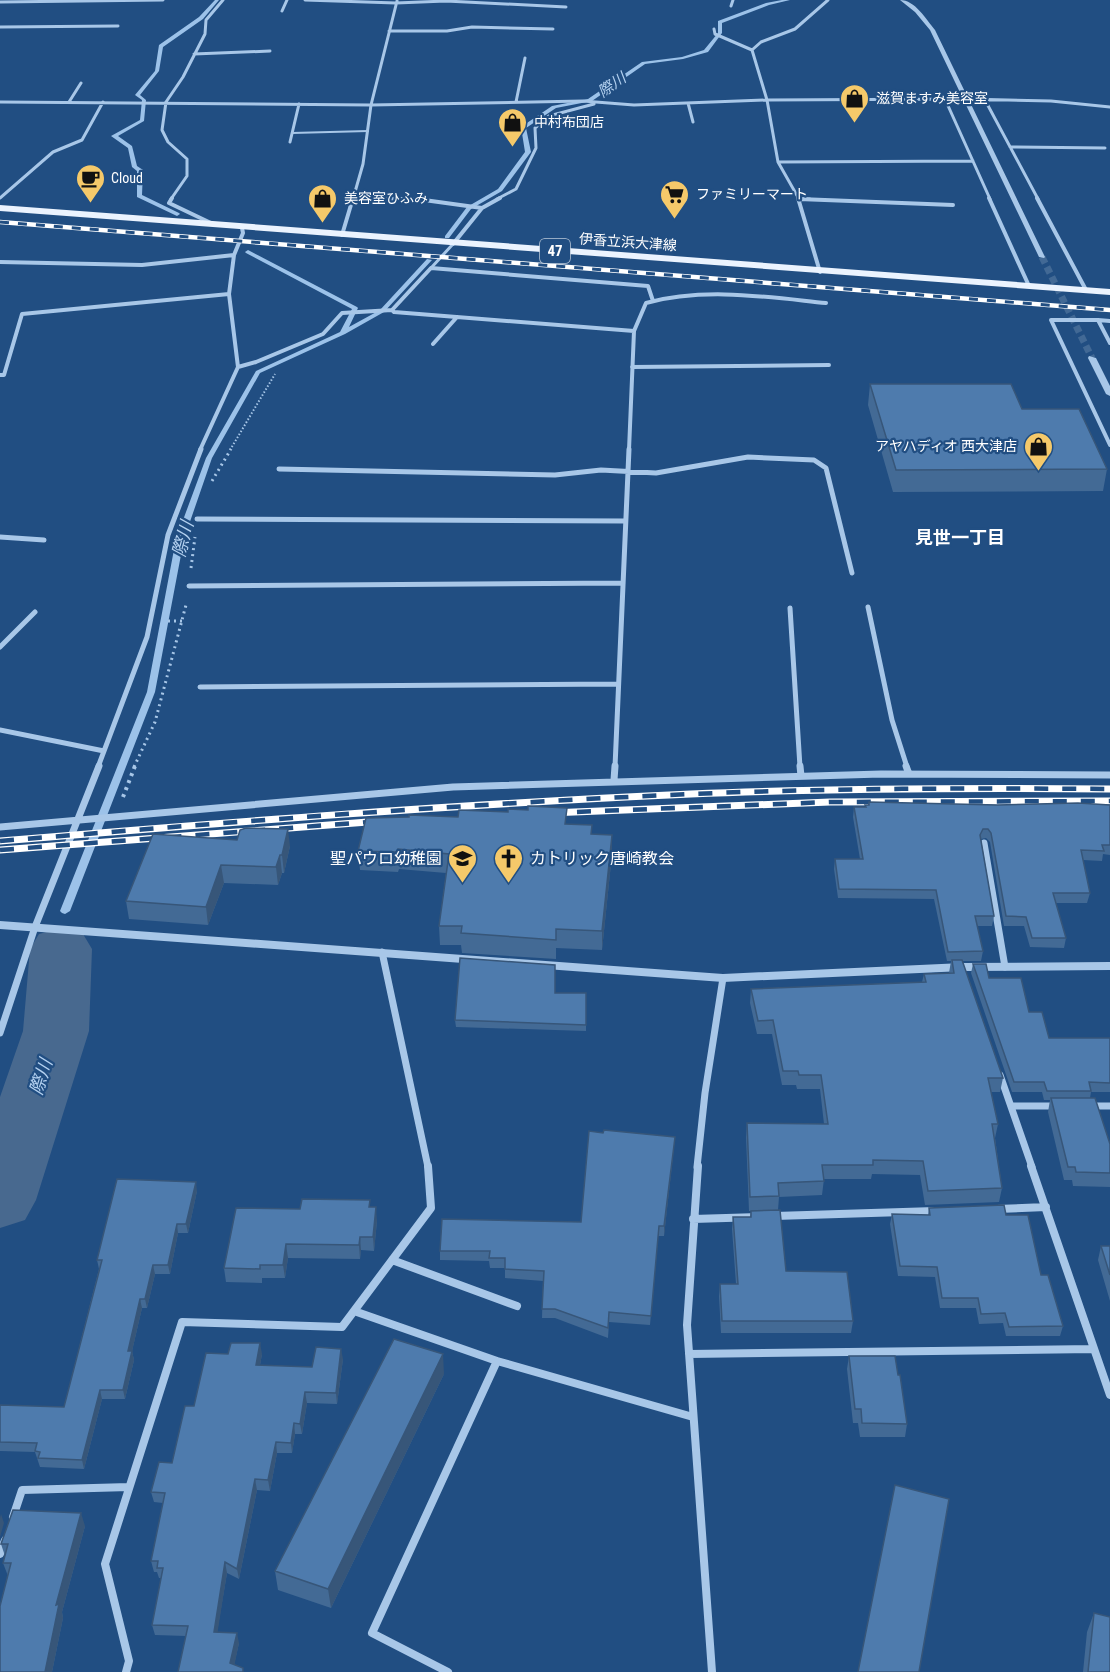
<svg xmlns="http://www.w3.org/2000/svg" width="1110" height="1672" font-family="'Roboto Condensed','Noto Sans JP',sans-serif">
  <rect width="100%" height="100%" fill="#214e82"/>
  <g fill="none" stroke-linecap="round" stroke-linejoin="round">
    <path fill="#9cc2e9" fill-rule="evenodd" d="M215 0H219L203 19 163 47 159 71 140 95 146 100 144 121 118 136 132 146 137 166 143 170 142 195 179 213 180 214 177 216 137 197V171L132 167 128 148 111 136 140 120 142 100 135 95 155 71 159 45 199 17Z
      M782 0H790L769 5 722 23V33L708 52 683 59 645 64 592 101 556 108 526 128 531 152 502 191 471 209 449 238H445V236L467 207 498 189 525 152 521 127 552 106 588 99 642 62 682 57 704 50 718 33V21L766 3Z
      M248 250 357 307 358 308 349 327 380 310 427 259 432 260 384 312 345 334 260 373 212 458 184 539 155 692 70 911 65 914 62 913 60 911 147 692 176 539 206 458 256 371 340 332 352 309 246 253 245 252Z"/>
    <path fill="#48698f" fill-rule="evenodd" d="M61 928 83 934 92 949 89 1031 36 1200 25 1220 0 1228V1097L23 1031 30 949 39 934Z"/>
    <path stroke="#426995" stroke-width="7" stroke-dasharray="7 4" stroke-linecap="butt" d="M1042 257 1092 358"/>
    <path stroke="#a8c7e8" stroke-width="2" stroke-dasharray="1.5 2" stroke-linecap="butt" d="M230 450 275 374"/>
    <path stroke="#a8c7e8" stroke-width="3" stroke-dasharray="2 4" stroke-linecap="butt" d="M212 481 231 449
      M191 568 195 537
      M168 621H183
      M134 767 155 722 186 605"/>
    <path stroke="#a8c7e8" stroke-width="4" stroke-dasharray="3 4.5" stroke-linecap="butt" d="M123 797 135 766"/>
    <path stroke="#a8c7e8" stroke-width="2" d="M292 133 368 131"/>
    <path stroke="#a8c7e8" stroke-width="3" d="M431 268 453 244"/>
    <path stroke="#a8c7e8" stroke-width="3" d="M305 0 396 3 446 1 566 7
      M0 2 163 0
      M731 6 733 0
      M282 11 287 0
      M0 27 118 26
      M714 29 715 34 752 50
      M389 31H447L472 27 553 29
      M194 54 270 51
      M945 99 990 199
      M985 100 1038 199
      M0 102 371 105 583 101 634 105 767 100 966 99 1051 101 1110 107
      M69 102 81 83
      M516 102 525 58
      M688 103 693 122
      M290 142 299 104
      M1010 147 1105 148
      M778 162 973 161
      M354 197 411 199
      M0 198 53 152 82 140 103 102
      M171 199 187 176V159L168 142 162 130 166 102 183 77 205 34 206 20 223 0
      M353 199 363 164 371 105 397 1
      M497 199 516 189 536 148 535 128 549 116 594 104
      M799 199H810
      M799 199 778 162 767 100 752 50 761 42 795 29 828 0"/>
    <path stroke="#a8c7e8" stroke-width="4" d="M172 198 169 203 213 224
      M376 198 424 200 482 208
      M798 198 820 272
      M989 198 1029 286
      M1037 198 1086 290
      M799 199 953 205
      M342 235 353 198
      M453 244 482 208 500 198
      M0 262 142 265 234 255
      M392 310 394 312 634 331
      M1098 320 1110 321
      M1110 343 1098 320H1051L1110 445
      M433 344 457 317
      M238 367 256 362 323 334 342 313 392 310 431 268 648 286 653 301
      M632 367 829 365
      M0 375H4L22 314 229 294
      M200 450 238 367 229 294 234 255 243 233 242 228
      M629 450 634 331 646 303C704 287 767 297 826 303"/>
    <path stroke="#a8c7e8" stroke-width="5" d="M279 469 555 475 601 470 656 473 748 457 814 460 826 468 852 573
      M197 519 625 521
      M0 537 44 540
      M189 586 622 583
      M868 607 892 720 907 767
      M790 608 800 767
      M0 647 35 612
      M200 687 618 684
      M0 730 104 751
      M98 767 147 637 168 535 201 449
      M615 767 629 449"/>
    <path stroke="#a8c7e8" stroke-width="7" d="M800 766 801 776
      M906 766 909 774
      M614 780 615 766
      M0 827 453 787 881 774 1110 775
      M984 843 1005 967
      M382 952 428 1167
      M0 1033 35 927 99 766
      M1000 1075 1032 1167
      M1011 1106H1055
      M1092 1106H1110
      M697 1167 705 1093 723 978"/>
    <path stroke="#a8c7e8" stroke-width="8" d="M698 1166 687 1325 712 1672
      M1031 1166 1110 1395
      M997 1209 1046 1207
      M775 1216 935 1211
      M693 1219 759 1217
      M392 1260 517 1306
      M354 1311 497 1361
      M689 1354 1094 1349
      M13 1517 22 1490 129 1487
      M0 1554 5 1540
      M126 1672 129 1661 105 1564 182 1322 342 1327 431 1208 428 1166
      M448 1672 372 1633 497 1361 693 1417"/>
    <path fill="#a8c7e8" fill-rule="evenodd" d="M900 0C915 0 926 19 935 30L1045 257 1044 258 1039 257 930 30 915 12Z
      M1089 356 1096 358 1110 386V396L1106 394 1088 358Z
      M0 921 723 974 963 963 1110 962V970L963 971 723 982 0 929Z"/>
    <path fill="#ebf3fe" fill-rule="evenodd" d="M0 205 1110 289V295L0 211Z"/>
    <defs>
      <path id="rail-far1" d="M0 222 1110 310"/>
      <path id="rail" d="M549 813 830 802 1110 801
        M0 841C230 822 460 804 691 794 831 788 970 788 1110 789
        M0 850 381 821"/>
    </defs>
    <use href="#rail-far1" stroke="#fff" stroke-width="4.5"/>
    <use href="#rail" stroke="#fff" stroke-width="7"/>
    <use href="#rail-far1" stroke="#214e82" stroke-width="3" stroke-dasharray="9" stroke-linecap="butt"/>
    <use href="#rail" stroke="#214e82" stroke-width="4.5" stroke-dasharray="14" stroke-linecap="butt"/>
  </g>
  <path fill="#436a95" d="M870 384 1022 409 1107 469 1103 491 893 492 868 405Z
    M869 802 997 805H1110V855L1103 854 1102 861 1083 860 1090 893 1087 903H1055L1066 938 1064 948 1030 947 1024 926H1004L990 842 986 838 981 839 994 916 992 926H977L983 951 981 961H962L1003 1078 1000 1092H991L998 1124 995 1138 1002 1188 999 1202 925 1205 920 1175 872 1174 871 1179H824L822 1195 779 1197 778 1210 749 1211 746 1137 747 1123 824 1124 820 1089H797L796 1085H782L772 1034H757L750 1003 751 989 922 982 924 974 949 973 951 961H947L934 899 838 898 834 869 835 859H860L853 817 854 807H865V805H868Z
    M458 817 567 824 592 834 612 854 602 950 556 948V959L462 953 461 945H440L439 926 446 873 399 869 398 872 360 870 358 851Z
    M153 834 290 846 284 873H282L278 885 224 883 208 925 129 919 126 901Z
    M973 964 1029 1012 1049 1038H1110V1092H1091L1090 1098 1110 1144V1187L1073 1186 1072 1180H1064L1048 1112 1050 1100H1044L1042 1092H1012L971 973Z
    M555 993 586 1025V1031L456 1027 455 1020Z
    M603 1133 675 1137 664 1236H658L650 1325 609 1322 608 1338 555 1318H542L543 1281 505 1278V1268H490L489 1261 440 1260V1251L581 1222Z
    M197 1191 188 1233H178L170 1274H155L147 1308H142L132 1351 134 1360 125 1399H102L84 1469 40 1467 35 1452 0 1451V1405L64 1407 99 1269 97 1260Z
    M370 1200V1207L377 1221 374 1251 361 1250 360 1259 288 1258 285 1278H262V1283L226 1282 224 1268Z
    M929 1208 1006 1215 1041 1275 1063 1326 1060 1336H1006L1003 1323 979 1324 976 1308H940L935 1277 898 1276 890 1224 892 1214 928 1215Z
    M751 1211 786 1271 853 1321 851 1333H721L719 1296 720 1284H736L732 1229 733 1217H750Z
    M1101 1246H1110V1301L1098 1260Z
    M262 1354 260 1365 312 1367 343 1359 337 1404 307 1403 302 1434H295L292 1453H277L270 1491 257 1490 239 1579 227 1573 217 1632 239 1643 234 1665 244 1672 186 1636 155 1635 152 1625 161 1578H159L157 1572H154L151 1561 163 1503 154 1502 151 1492 172 1463 194 1406Z
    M849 1356 898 1375 907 1424 905 1437H860L858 1423H853L847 1369Z
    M444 1374 331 1608 278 1590 275 1571Z
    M85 1526 62 1612 63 1618 52 1672 8 1576 3 1563 5 1556 1 1544Z
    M1094 1613 1110 1672H1083L1087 1632Z"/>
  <path fill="#375679" d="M288 829 290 846 284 873 282 855Z
    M612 835V854L602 950V931Z
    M280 855 282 873 278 885 276 867Z
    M221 865 224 883 208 925 206 907Z
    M675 1137 664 1236V1226Z
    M196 1182 197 1191 188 1233 186 1224Z
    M376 1207 377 1221 374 1251 373 1237Z
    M177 1224 178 1233 170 1274 168 1265Z
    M360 1237 361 1250 360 1259 359 1245Z
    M286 1244 288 1258 285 1278 283 1265Z
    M153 1265 155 1274 147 1308 145 1299Z
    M140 1299 142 1308 130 1360 128 1351Z
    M260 1343 262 1354 258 1376 256 1365Z
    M341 1349 343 1359 337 1404 336 1393Z
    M132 1351 134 1360 125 1399 123 1390Z
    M443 1354 444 1374 331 1608 328 1589Z
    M100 1390 102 1399 84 1469 82 1460Z
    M305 1392 307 1403 302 1434 300 1424Z
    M294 1423 295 1434 292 1453 291 1443Z
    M276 1442 277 1453 270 1491 268 1480Z
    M255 1479 257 1490 239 1579 237 1569Z
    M81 1513 85 1526 62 1612 63 1618 52 1672H45L56 1605Z
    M1 1514 4 1523 0 1537V1518Z
    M225 1562 227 1573 216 1642 214 1632Z
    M237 1633 239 1643 233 1672 230 1663Z"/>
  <path fill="#4e7bad" stroke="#375679" stroke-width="1.5" d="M870 384H1011L1022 409H1079L1107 469 896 470Z
    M869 802 997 805 1078 803 1110 805V845H1102L1104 851 1081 850 1090 893H1053L1066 938H1032L1026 917 1006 916 991 833 988 829H983L980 835 994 916H975L983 951 948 952 936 890 839 889 835 859H863L854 807H866L865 805H869Z
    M528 806 567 808 565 824 592 825 591 834 612 835 602 931 556 929V940L461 933 462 926H439L449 854 398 849 397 852 358 851 366 818 409 817V815L458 817 459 810 508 812V809L528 810Z
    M246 828 288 829 282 855H280L276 867 221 865 206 907 126 901 153 834 237 840 240 830Z
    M460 958 555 965V993H586V1025L455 1020Z
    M952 960H962L1003 1078H988L998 1124H992L1002 1188 928 1191 923 1161 873 1160V1165H822L824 1181 778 1183 779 1196 750 1197 747 1123 828 1124 821 1075H799L798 1071H783L773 1020 758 1021 751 989 926 982 924 974 954 973Z
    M973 964H986L989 978H1021L1029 1012H1042L1049 1038H1110V1083L1089 1082 1091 1091H1047L1044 1082H1014Z
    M1051 1098H1095L1110 1144V1173L1076 1172 1075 1167H1068Z
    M604 1130 675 1137 664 1226H659L651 1316 609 1312 608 1328 555 1309H542L544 1271 505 1269V1258H489L490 1251H440L442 1219 581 1222 589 1131 603 1133Z
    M117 1179 196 1182 186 1224H177L168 1265H153L145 1299H140L128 1351H132L123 1390H100L82 1460 38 1458 40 1452 35 1451 37 1443 0 1442V1405L64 1407 102 1260H97Z
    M302 1199 370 1200 369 1207H376L373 1237H360L359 1245 286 1244 283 1265H260V1269L224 1268 236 1208 300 1209Z
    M1004 1205 1006 1215H1028L1041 1275H1048L1063 1326 1009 1327 1005 1313 981 1314 978 1298H942L937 1267 900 1266 892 1214 930 1215 929 1208Z
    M780 1210 786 1271 847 1272 853 1321H722L720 1284H738L733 1217H751V1211Z
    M1101 1246H1110V1275Z
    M394 1339 443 1354 328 1589 275 1571Z
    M231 1343H260L256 1365 312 1367 316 1347 341 1349 336 1393 305 1392 300 1424 294 1423 291 1443 276 1442 268 1480 255 1479 237 1569 225 1562 214 1632 237 1633 230 1663 243 1668V1672H178L188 1626 152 1625 163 1568H157L158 1561H151L165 1493 151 1492 159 1462 172 1463 185 1406H194L206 1353 228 1354Z
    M849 1356H895L898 1375H900L907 1424 862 1423 861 1409H855Z
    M895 1485 949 1499 919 1672H858Z
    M13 1510 81 1513 56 1605 59 1604 45 1672H0V1606L11 1563H3L8 1544H1Z
    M1094 1613 1110 1617V1672H1088Z"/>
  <defs>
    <symbol id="shop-pin" viewBox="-11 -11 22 30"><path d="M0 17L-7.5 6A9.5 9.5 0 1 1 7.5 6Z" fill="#f5c96a" stroke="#214e82"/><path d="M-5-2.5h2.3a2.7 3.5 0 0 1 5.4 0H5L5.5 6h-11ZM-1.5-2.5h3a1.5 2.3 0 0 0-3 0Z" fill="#111"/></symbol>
    <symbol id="cafe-pin" viewBox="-11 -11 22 30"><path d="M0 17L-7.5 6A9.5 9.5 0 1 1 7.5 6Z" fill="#f5c96a" stroke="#214e82"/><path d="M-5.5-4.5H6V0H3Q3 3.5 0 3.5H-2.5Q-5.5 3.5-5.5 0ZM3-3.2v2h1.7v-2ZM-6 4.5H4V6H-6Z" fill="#111"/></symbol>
    <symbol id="supermarket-pin" viewBox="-11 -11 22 30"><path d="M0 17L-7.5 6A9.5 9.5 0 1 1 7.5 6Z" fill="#f5c96a" stroke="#214e82"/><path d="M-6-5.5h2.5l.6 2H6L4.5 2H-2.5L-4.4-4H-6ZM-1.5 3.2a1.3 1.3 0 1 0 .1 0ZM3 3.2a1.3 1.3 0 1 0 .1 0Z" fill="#111"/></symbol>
    <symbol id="school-pin" viewBox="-11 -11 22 30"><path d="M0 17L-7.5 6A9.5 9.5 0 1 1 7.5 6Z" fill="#f5c96a" stroke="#214e82"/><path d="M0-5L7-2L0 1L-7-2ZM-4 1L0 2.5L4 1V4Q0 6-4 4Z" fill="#111"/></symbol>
    <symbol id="church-pin" viewBox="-11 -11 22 30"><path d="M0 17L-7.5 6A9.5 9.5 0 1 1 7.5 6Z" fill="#f5c96a" stroke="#214e82"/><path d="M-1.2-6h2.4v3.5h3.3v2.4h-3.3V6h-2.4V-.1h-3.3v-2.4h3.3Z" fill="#111"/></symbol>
  </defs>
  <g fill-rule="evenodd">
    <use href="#shop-pin" x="838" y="82" width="33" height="45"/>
    <use href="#shop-pin" x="496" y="106" width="33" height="45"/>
    <use href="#cafe-pin" x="74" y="162" width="33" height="45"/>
    <use href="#supermarket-pin" x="658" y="178" width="33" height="45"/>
    <use href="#shop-pin" x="306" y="182" width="33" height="45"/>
    <use href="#shop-pin" x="1022" y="430" width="33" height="45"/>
    <use href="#school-pin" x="446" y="842" width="33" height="45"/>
    <use href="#church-pin" x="492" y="842" width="33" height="45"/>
  </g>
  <g text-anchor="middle" stroke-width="4.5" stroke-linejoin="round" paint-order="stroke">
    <g font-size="14" fill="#fff" stroke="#214e82" text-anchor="start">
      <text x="876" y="103">滋賀ますみ美容室</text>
      <text x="534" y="127">中村布団店</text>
      <text x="111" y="183">Cloud</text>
      <text x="696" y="199">ファミリーマート</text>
      <text x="344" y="203">美容室ひふみ</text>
      <text x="1017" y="451" text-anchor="end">アヤハディオ 西大津店</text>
    </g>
    <g font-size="14" fill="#fff" stroke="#214e82">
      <text transform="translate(628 242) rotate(4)" y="5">伊香立浜大津線</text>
    </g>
    <g font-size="15" font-style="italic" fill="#b4d1f0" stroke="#214e82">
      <text transform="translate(612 85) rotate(-35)" y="5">際川</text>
    </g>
    <rect fill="#214e82" stroke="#bccada" stroke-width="1.5" x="540" y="239" width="30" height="24" rx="4.5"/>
    <g font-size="15" font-weight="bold" fill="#fff">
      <text x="555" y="256">47</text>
    </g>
    <g font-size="16" fill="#fff" stroke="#214e82" text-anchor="end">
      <text x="442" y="864">聖パウロ幼稚園</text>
      <text x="530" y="864" text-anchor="start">カトリック唐崎教会</text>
    </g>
    <g font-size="18" font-weight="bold" fill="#fff" stroke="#214e82">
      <text x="960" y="544">見世一丁目</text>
    </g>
    <g font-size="18" font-style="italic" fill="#b4d1f0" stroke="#214e82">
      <text transform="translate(183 539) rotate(-75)" y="6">際川</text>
      <text transform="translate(41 1077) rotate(-72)" y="6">際川</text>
    </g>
  </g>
</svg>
